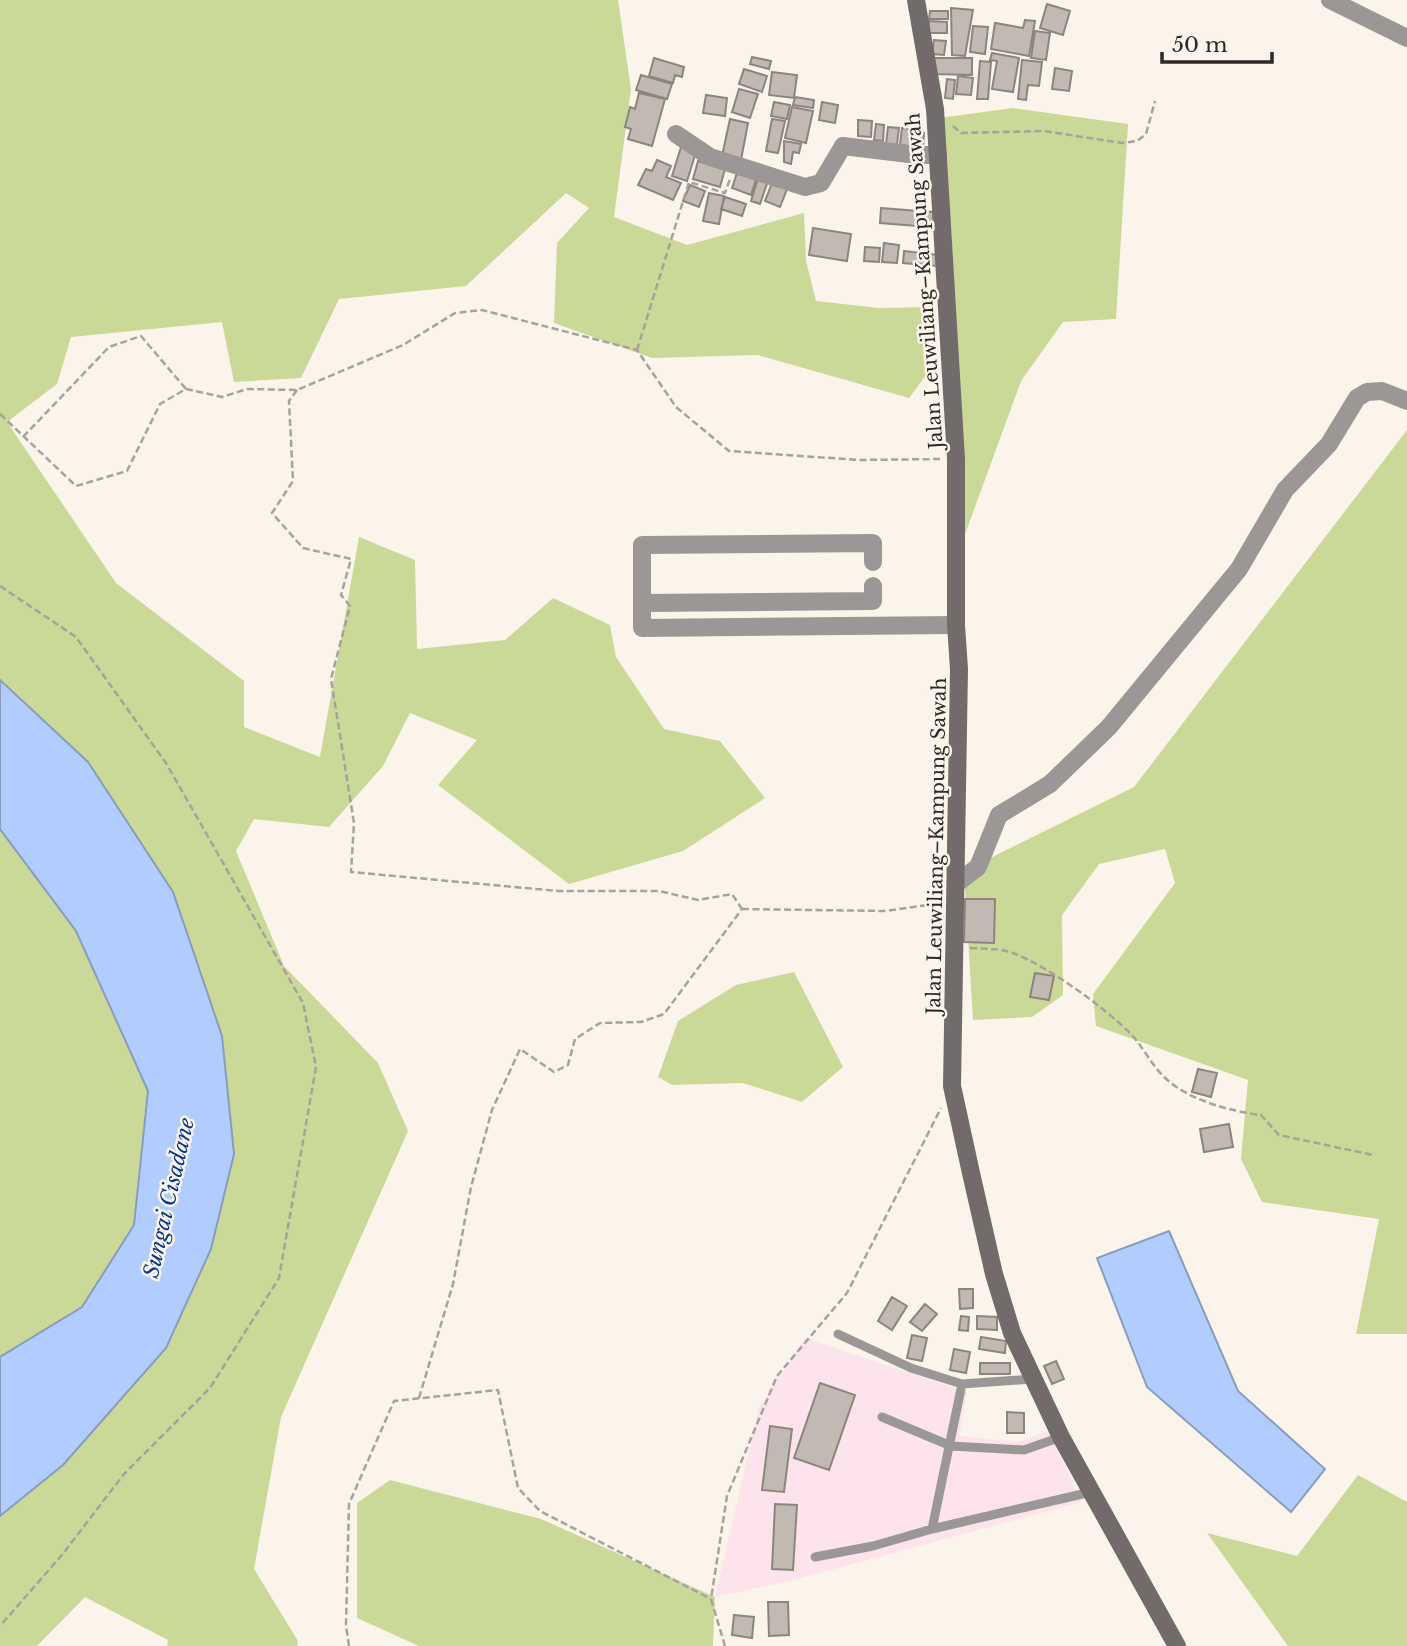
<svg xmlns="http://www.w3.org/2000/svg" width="1407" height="1646" font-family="'Libre Baskerville',serif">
  <rect width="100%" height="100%" fill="#fbf4eb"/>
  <path fill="#fde3eb" d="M805 1338 967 1392 959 1436 1020 1442 1049 1430 1081 1502 790 1581 715 1597 759 1407Z"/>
  <path fill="#cad998" d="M0 0H618L631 89 614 217 687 245 804 213 806 261 816 301 879 308 934 307 933 366 909 398 758 355 652 358 554 323 557 243 589 208 566 193 466 286 339 299 301 378 234 382 222 322 71 337 57 384 7 422 116 583 244 681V727L320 757 359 537 415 560 417 649 505 640 553 598 610 625 616 657 664 729 720 741 765 798 683 851 569 884 438 785 477 740 410 713 383 766 329 827 254 819 236 851 284 966 378 1063 408 1131 281 1417 254 1569 298 1641 297 1646H167L168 1640 85 1597 37 1646H0V1516L63 1465 211 1249 88 762 0 680Z
    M1013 108 1128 124 1116 319 1063 322 1021 381 956 559 939 118Z
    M1407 430V1334H1356L1379 1219 1262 1202 1241 1159 1248 1080 1096 1026 1093 994 1175 883 1165 849 1099 864 1062 915 1063 995 1032 1017 973 1020 964 871 1134 787Z
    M0 829 76 931 148 1091 134 1225 82 1307 0 1357Z
    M794 972 843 1067 802 1102 743 1083 672 1085 658 1077 678 1021 736 985Z
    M1358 1475 1407 1502V1646H1288L1207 1533 1297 1556Z
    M390 1480 541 1519 715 1597 713 1646H419L357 1618V1503Z"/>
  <path fill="#b1cdfe" stroke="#899cbd" stroke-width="2" d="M0 680 88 762 173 892 222 1036 234 1154 211 1249 166 1348 63 1465 0 1516V1357L82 1307 134 1225 148 1091 76 931 0 829Z
    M1169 1231 1238 1391 1325 1469 1291 1512 1147 1387 1097 1258Z"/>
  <path fill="#c1bab2" stroke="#8c857e" stroke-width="2" d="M1047 4 1070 11 1063 35 1040 28Z
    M951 8 973 10 965 56 952 55Z
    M930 11H948V19H929Z
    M1025 20 1035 21 1029 56 991 49 995 23 1023 28Z
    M929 21 947 22V33H929Z
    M973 26 988 27 985 54 970 52Z
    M1035 31 1050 33 1046 60 1031 58Z
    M934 40 946 41 944 55 932 54Z
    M992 53 1019 58 1013 92 992 89 997 61 990 60Z
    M752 57 771 61 769 69 750 64Z
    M654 58 684 67 682 77 675 75 673 83 649 76Z
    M934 58H972V75L933 74Z
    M1022 60 1042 62 1039 86 1028 85 1026 100 1018 99Z
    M980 61 991 62 988 99H977Z
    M1055 68 1072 71 1069 91 1052 89Z
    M744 69 767 76 762 92 739 84Z
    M772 72 797 75 794 98 769 95Z
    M641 75 672 84 667 99 636 90Z
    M958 76 973 78 971 95 956 94Z
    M947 79 955 80 953 99 945 98Z
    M739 89 758 94 750 118 732 112Z
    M639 93 665 99 652 146 628 139 631 129 625 127 630 107 635 109Z
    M706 95 727 98 725 116 703 113Z
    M795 97 814 100 813 108 793 105Z
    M774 102 790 105 787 119 771 116Z
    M822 102 838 105 835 123 819 120Z
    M792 107 813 111 806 143 785 138Z
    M730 119 748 123 741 160 722 156Z
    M772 119 785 121 778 153 766 151Z
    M858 120 872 121 871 137 858 136Z
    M876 124 884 125 883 141 874 140Z
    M888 127 899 128 897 145 886 144Z
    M902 128 916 130 914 147 900 145Z
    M919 132 924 133 923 146 917 145Z
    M784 141 801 144 799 153 793 152 791 164 784 162Z
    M681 147 696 152 687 181 672 176Z
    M657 160 671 166 666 177 681 183 673 200 638 185 646 169 652 171Z
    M698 161 725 169 720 187 693 179Z
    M738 170 757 177 751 195 732 188Z
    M759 175 769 178 760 204 751 201Z
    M774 178 789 184 780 207 765 201Z
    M690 185 705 191 699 207 683 201Z
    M709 193 724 196 719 224 703 221Z
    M725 197 746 204 742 216 721 209Z
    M881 208 918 211 917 226 880 223Z
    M920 211 934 212 933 226 919 225Z
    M813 228 851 234 847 261 809 255Z
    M884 243 899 245 897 263 882 262Z
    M865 247 880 248 879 262 864 261Z
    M904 251 939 255 937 266 903 263Z
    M965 899H995L994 943 964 942Z
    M1035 973 1054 976 1049 1000 1030 997Z
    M1198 1069 1217 1073 1211 1097 1192 1092Z
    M1229 1124 1233 1147 1204 1152 1200 1129Z
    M959 1289H973V1308L960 1309Z
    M892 1297 907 1306 892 1330 878 1321Z
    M925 1304 937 1314 922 1331 910 1322Z
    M961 1316 969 1317 968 1331 959 1330Z
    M977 1316 997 1317V1330L977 1329Z
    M912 1335 927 1338 922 1361 907 1358Z
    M981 1337 1006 1341 1005 1353 979 1349Z
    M954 1349 970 1352 966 1373 950 1370Z
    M1056 1361 1064 1379 1052 1384 1044 1366Z
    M980 1363H1010V1374H980Z
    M820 1383 855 1395 829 1470 794 1458Z
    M1007 1412 1024 1413V1433H1007Z
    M770 1426 792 1429 784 1492 762 1490Z
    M775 1504 797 1505 793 1570 772 1569Z
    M768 1602H788L789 1635 769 1636Z
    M734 1615 754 1617 752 1638 732 1635Z"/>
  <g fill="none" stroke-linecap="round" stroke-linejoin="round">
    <path stroke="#a7a29b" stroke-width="2.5" stroke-dasharray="7 3.5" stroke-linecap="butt" d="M953 126 961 133 1044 131 1122 143 1137 141 1146 134 1155 101
      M637 350 689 182 725 193 730 179
      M297 390 289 401 293 481 272 513 303 548 351 559 341 595 350 606 331 679 354 823 351 872 558 891H659L698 900 732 894 742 909
      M0 414 76 486 127 471 160 404 186 389 222 397 247 389 297 390 403 345 455 313 482 310 637 350 676 407 729 451 859 460 940 459
      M23 437 109 347 141 336 186 389
      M0 586 76 637 166 763 303 1003 316 1067 279 1278 210 1388 124 1474 62 1555 0 1626
      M742 909 885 911 941 903
      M970 948C985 949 999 948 1013 953 1049 967 1104 1007 1131 1034 1143 1047 1151 1064 1164 1077 1188 1100 1229 1111 1261 1115L1279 1135 1373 1155
      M419 1398 453 1284 471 1187 492 1110 520 1049 554 1072 568 1065 575 1039 600 1023 641 1022 664 1014 742 909
      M349 1646 346 1625 349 1504 394 1401 498 1390 518 1488 540 1511 711 1599
      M725 1646 711 1599 727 1496 777 1376 847 1293 941 1108"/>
    <path stroke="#9c9797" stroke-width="9" d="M838 1334 911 1368 962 1384
      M882 1417 951 1446 1024 1450 1061 1437
      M932 1529 1091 1492
      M815 1557 873 1546 932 1529 962 1384 1033 1379"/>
    <path stroke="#9c9797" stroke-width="18" d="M1330 0 1407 38
      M676 134 710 157 805 187 821 183 843 146 917 155H938
      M873 562V543L642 545V628L956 625
      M642 603 873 601V586
      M957 883 978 867 999 815 1050 784 1109 727 1239 569 1285 490 1329 444 1357 398 1367 392 1382 391 1407 401"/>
    <path stroke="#726b6b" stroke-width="18" d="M916 0 935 109 956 459V625L959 669 952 1086 971 1173 994 1274 1012 1333 1061 1437 1177 1646"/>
  </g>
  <g text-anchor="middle" stroke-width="5" stroke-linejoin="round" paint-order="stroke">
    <g font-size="19" fill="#2c2926" stroke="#fbf4eb">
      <text transform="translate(924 281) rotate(-94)" y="7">Jalan Leuwiliang–Kampung Sawah</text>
      <text transform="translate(936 846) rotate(-89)" y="7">Jalan Leuwiliang–Kampung Sawah</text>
    </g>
    <g font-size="21" font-style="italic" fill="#063791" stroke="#fbf4eb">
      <text transform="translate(169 1198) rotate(-77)" y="7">Sungai Cisadane</text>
    </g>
  </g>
  <path d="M1162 52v10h110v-10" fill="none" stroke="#2c2926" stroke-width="3.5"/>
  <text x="1172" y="52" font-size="21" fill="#2c2926" stroke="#fbf4eb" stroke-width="5" paint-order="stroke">50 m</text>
</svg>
